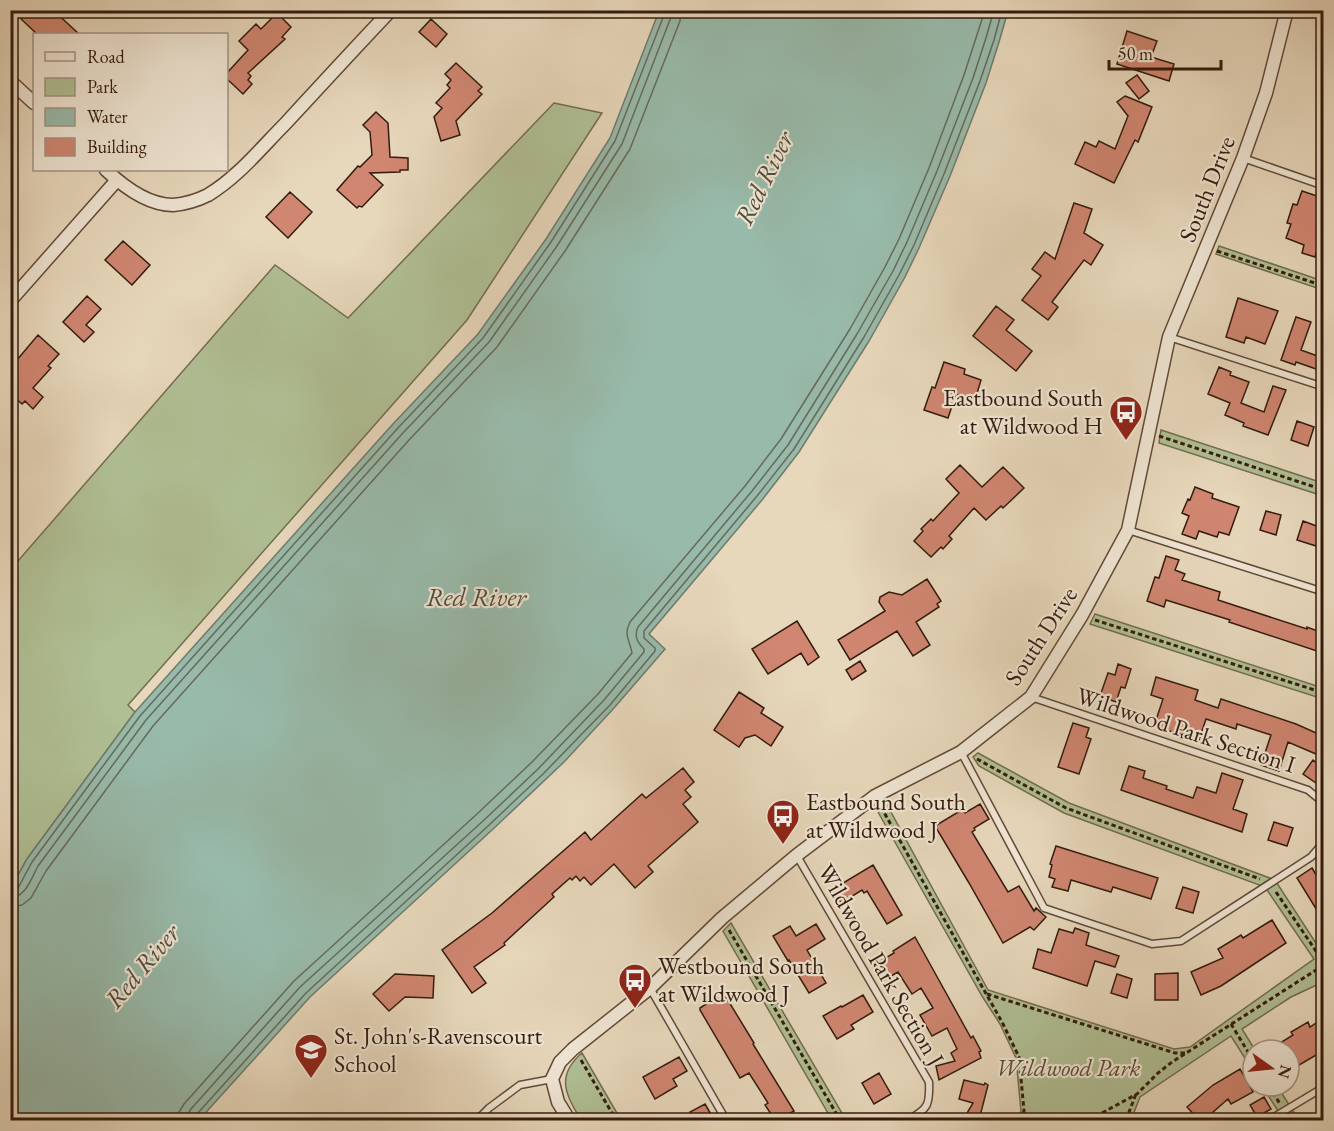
<svg xmlns="http://www.w3.org/2000/svg" width="1334" height="1131" font-family="'EB Garamond',serif">
  <rect width="100%" height="100%" fill="#e7d7bb"/>
  <filter id="stains"><feTurbulence type="fractalNoise" baseFrequency=".00333" numOctaves="4"/><feColorMatrix values="0 0 0 0 .2 0 0 0 0 .09 0 0 0 0 .02 0 0 0 .5 -.17"/></filter>
  <radialGradient id="worn" r=".72"><stop offset=".6" stop-color="#630" stop-opacity="0"/><stop offset="1" stop-color="#630" stop-opacity=".3"/></radialGradient>
  <path fill="#b0bf94" stroke="#726d50" stroke-width="1.5" d="M554 103 602 113 467 320 128 705 135 712 27 859 11 888V569L275 265 348 318Z
    M1219 246 1323 281V290L1216 254Z
    M1161 430 1323 483V496L1159 443Z
    M1095 614 1323 688V699L1090 624Z
    M978 753 1069 803 1275 880 1323 954V982L1291 997 1242 1029 1255 1050H1253V1071L1231 1036 1140 1097 1131 1120H1017L1021 1111 1016 1058 1000 1024 982 996 878 812 887 805 988 990 1174 1049 1190 1047 1314 959 1265 887 1064 813 979 766 973 757Z
    M731 923 846 1120H832L723 931Z
    M582 1053 621 1120H581C566 1095 555 1076 582 1053Z
    M1262 1086H1277L1299 1120H1284Z"/>
  <path fill="#98baaa" stroke="#707a6b" stroke-width="1.5" d="M659 11H1008L999 42 986 83 950 176 919 248 905 277 869 341 799 452 762 500 649 634 665 649 614 708 564 762 492 830 310 997 199 1120H11V888L27 859 135 712 392 425 478 334 546 239 610 138Z"/>
  <g fill="none" stroke-linecap="round" stroke-linejoin="round">
    <path stroke="#666a5c" stroke-width="1.5" d="M10 891 14 890 18 888 32 862 140 716 397 429 483 338 551 242 615 141 664 15 665 10
      M10 898C26 897 31 879 38 866L146 720 402 434 489 342 557 246 622 144 671 17 672 10
      M10 907 22 905 31 898 46 871 153 726 409 440 497 347 565 251 630 149 680 21 681 10
      M178 1120 179 1112 184 1104 294 981 477 814 532 762 598 694 632 653C630 640 623 636 630 622L745 486 781 439 850 329 885 267 899 239 929 168 964 75 985 10
      M187 1120 188 1114 191 1109 300 987 483 821 538 769 604 700 644 652V649C637 642 634 636 638 627L752 491 788 445 857 334 893 271 907 242 937 171 973 78 986 38 994 10
      M195 1120 197 1114 306 993 488 826 543 774 610 705 655 651V648L644 638V631L757 496 794 449 864 337 899 275 914 245 944 174 980 81 994 40 1002 10"/>
  </g>
  <path fill="#d08671" stroke="#341b0d" stroke-width="1.5" d="M29 10H53L79 34H37L21 19Z
    M277 13 291 27 282 37 285 39 248 73 251 76 248 80 252 84 243 94 226 78V74L248 50 239 41 256 24 261 29Z
    M431 19 447 34 436 47 419 32Z
    M1127 31 1157 41 1151 57 1174 64 1169 81 1117 64Z
    M456 63 482 87 478 91 482 94 456 121 460 135 441 141 434 117 442 108 436 103 450 88 447 85 451 80 445 74Z
    M1137 75 1149 91 1139 99 1126 83Z
    M1125 96 1152 107 1138 142 1135 140 1114 183 1075 164 1085 142 1096 147 1099 141 1115 149 1128 116 1117 102Z
    M376 112 388 123 390 157 408 158V170H400V172L370 173 383 185 362 207 359 206 357 208 337 190 358 166 360 167 372 155 370 132 363 125Z
    M1302 191 1323 198V231L1315 257 1302 253 1304 245 1286 238 1291 224 1287 223 1293 204 1297 205Z
    M290 192 312 212 288 238 266 217Z
    M1074 203 1092 209 1084 233 1103 245 1091 265 1084 260 1052 302 1058 307 1048 320 1022 300 1041 276 1032 269 1045 252 1055 259Z
    M123 241 150 265 132 285 105 260Z
    M87 296 101 309 86 325 94 332 84 342 63 322Z
    M1238 298 1278 311 1265 344 1246 337 1244 343 1226 337Z
    M996 306 1014 320 1006 330 1032 351 1016 371 973 336Z
    M1296 317 1311 322 1301 350 1323 358 1319 370 1296 362 1295 365 1281 360Z
    M38 335 59 354 48 366 51 368 33 388 43 397 33 409 25 401 22 404 10 393V378L16 372 11 367Z
    M944 362 965 369 964 374 981 380 975 400 956 394 948 418 924 410 932 387 935 388Z
    M1219 367 1231 372 1230 375 1249 382 1241 403 1264 412 1273 386 1286 390 1268 435 1243 426 1244 423 1225 415 1230 403 1208 394Z
    M1297 421 1314 427 1308 446 1291 440Z
    M960 465 982 487 1003 467 1024 488 1003 508 1001 506 986 520 974 508 949 536 952 539 943 549 941 547 931 557 914 541 923 531 921 529 931 519 933 521 959 493 946 479Z
    M1195 487 1213 494 1212 498 1239 507 1229 535 1219 532 1217 537 1199 531 1196 539 1182 534 1189 516 1182 513 1188 499 1190 500Z
    M1266 511 1281 515 1276 535 1260 530Z
    M1303 521 1322 528 1316 546 1297 540Z
    M1166 556 1179 560 1175 570 1185 574 1182 580 1220 592 1218 600 1307 629V627L1323 633V653L1229 622 1230 620 1166 600 1164 607 1147 601 1155 577 1159 578Z
    M927 579 941 601 937 604 939 607 916 622 930 645 913 656 897 631 850 660 838 640 885 611 879 602 880 597 889 592 902 595Z
    M797 621 819 657 808 665 801 653 768 674 752 649Z
    M860 661 866 671 852 680 846 670Z
    M1118 664 1131 669 1125 688 1121 687 1116 702 1100 696 1108 673 1115 675Z
    M1156 677 1198 690 1195 700 1218 708 1221 699 1296 724 1323 736V757L1288 742 1279 771 1261 765 1271 735 1237 724 1236 729 1206 719 1198 743 1181 737 1182 735 1154 726 1163 699 1151 695Z
    M739 692 764 708 761 713 783 727 771 746 755 735 745 738 739 747 714 730Z
    M1073 723 1089 728 1086 737 1091 739 1079 774 1058 767Z
    M1313 760 1323 768V772L1316 783 1303 774Z
    M1129 766 1145 771 1143 778 1167 786 1166 789 1193 798 1197 787 1216 793 1222 773 1243 780 1233 809 1247 814 1242 832 1121 790Z
    M683 768 694 782 685 790 691 797 683 804 698 822 648 866 653 872 635 888 614 864 591 885 584 877 580 881 576 876 572 880 570 878 552 894 554 897 504 943 505 945 474 967 486 983 472 993 442 950 492 913 585 832 591 840 642 794 646 798Z
    M980 804 989 819 974 828 975 830 972 832 1008 892 1019 886 1034 911 1036 908 1046 917 1034 930 1030 927 1003 943 969 883 935 826 963 809 965 813Z
    M1274 822 1293 828 1287 846 1268 840Z
    M1056 846 1158 878 1151 899 1113 887 1111 892 1071 880 1068 891 1052 887 1055 879 1049 877 1052 865 1050 864Z
    M873 865 902 915 887 924 867 891 864 893 862 890 841 903 833 889Z
    M1312 868 1323 886V920L1297 878Z
    M1183 887 1199 892 1193 913 1176 908Z
    M1272 920 1286 943 1221 986 1201 995 1191 972 1223 958 1218 949 1241 935 1243 938Z
    M816 924 825 939 807 950 826 983 809 993 789 960 788 961 773 936 790 926 796 936Z
    M1075 928 1089 933 1086 945 1119 956 1115 967 1095 961 1087 986 1033 968 1038 949 1051 953 1059 929 1073 933Z
    M915 937 971 1038 973 1036 981 1051 979 1052 981 1058 939 1080 936 1066 955 1061 951 1053 957 1049 947 1028 932 1036 920 1015 933 1008 921 988 912 994 898 972 884 980 874 965 894 953 893 951Z
    M1178 973V1000H1155V974Z
    M395 974 434 976 433 998 405 997 389 1011 373 994Z
    M1117 974 1132 979 1127 998 1111 993Z
    M863 995 873 1012 851 1025 854 1029 837 1039 823 1016 841 1006 842 1007Z
    M717 997 719 1001 726 997 754 1043 753 1044 794 1111 778 1120H775L765 1105 768 1103 749 1073 740 1078 700 1010V1008Z
    M1319 1021 1323 1029V1051L1289 1071V1050H1269L1293 1035 1291 1032 1308 1022 1310 1027Z
    M679 1057 687 1071 673 1079 677 1086 655 1099 643 1077Z
    M1240 1069 1253 1092 1231 1104 1228 1099 1204 1120H1199L1187 1107 1213 1085Z
    M879 1073 891 1094 874 1104 862 1083Z
    M964 1080 984 1085 985 1083 988 1085 979 1120H963L973 1103 959 1099Z
    M1264 1097 1271 1109 1257 1117 1250 1105Z
    M705 1104 712 1116 705 1120H694L690 1112Z"/>
  <g fill="none" stroke-linecap="round" stroke-linejoin="round">
    <defs>
      <path id="lane" d="M1243 158 1324 186
        M1169 337 1324 387
        M1128 530 1324 592
        M1031 697 1308 790 1319 799 1324 807
        M961 752 1044 908 1152 944 1181 941 1311 857 1324 842
        M797 856 929 1082C930 1105 928 1109 908 1120
        M650 988 726 1120
        M477 1120 489 1108 520 1085 552 1079
        M1269 1120 1324 1087"/>
      <path id="street" d="M10 81 34 103
        M106 170C123 186 148 205 173 205 185 204 198 200 208 195 238 177 261 148 285 124 320 86 355 48 391 10
        M10 301 117 180
        M569 1120 558 1102 552 1079 560 1062 573 1049 650 988 722 918 797 855 875 796 961 752 1031 697 1082 615 1128 530 1169 337 1243 158 1266 93 1287 10"/>
    </defs>
    <use href="#lane" stroke="#614a38" stroke-width="9"/>
    <use href="#street" stroke="#614a38" stroke-width="15"/>
    <path stroke="#341b0d" stroke-width="3" stroke-dasharray="4.5 3" stroke-linecap="butt" d="M1217 251 1324 286
      M1159 436 1324 490
      M1095 620 1324 693
      M977 759 1066 808 1260 879
      M881 807 1002 1022 1019 1057 1024 1111 1021 1120
      M1276 892 1324 963
      M729 930 840 1120
      M987 994 1175 1053H1185
      M1231 1024 1253 1060
      M581 1060 616 1120
      M1269 1086 1280 1104
      M1089 1120 1137 1094 1158 1073 1172 1062 1324 965
      M1126 1120 1136 1094"/>
    <use href="#lane" stroke="#efe5d3" stroke-width="6"/>
    <use href="#street" stroke="#efe5d3" stroke-width="12"/>
  </g>
  <defs>
    <symbol id="bus-pin" viewBox="-11 -11 22 30"><path d="M0 17L-7.5 6A9.5 9.5 0 1 1 7.5 6Z" fill="#8f2418" stroke="#efe5d3"/><path d="M-5-6H5V4H4V6H2V4H-2V6H-4V4H-5ZM-3.5-4V0h7V-4ZM-3.5 1.2v1.5H-2V1.2ZM2 1.2v1.5H3.5V1.2Z" fill="#fff"/></symbol>
    <symbol id="school-pin" viewBox="-11 -11 22 30"><path d="M0 17L-7.5 6A9.5 9.5 0 1 1 7.5 6Z" fill="#8f2418" stroke="#efe5d3"/><path d="M0-5L7-2L0 1L-7-2ZM-4 1L0 2.5L4 1V4Q0 6-4 4Z" fill="#fff"/></symbol>
  </defs>
  <g fill-rule="evenodd">
    <use href="#bus-pin" x="1107" y="393" width="38" height="52"/>
    <use href="#bus-pin" x="764" y="797" width="38" height="52"/>
    <use href="#bus-pin" x="616" y="961" width="38" height="52"/>
    <use href="#school-pin" x="292" y="1031" width="38" height="52"/>
  </g>
  <g text-anchor="middle" stroke-width="4.5" stroke-linejoin="round" paint-order="stroke">
    <g font-size="24" fill="#341b0d" stroke="#efe5d3">
      <text transform="translate(1207 189) rotate(-68)" y="8">South Drive</text>
      <text transform="translate(1041 636) rotate(-57)" y="8">South Drive</text>
      <text transform="translate(1186 730) rotate(18)" y="8">Wildwood Park Section I</text>
      <text transform="translate(881 965) rotate(60)" y="8">Wildwood Park Section J</text>
    </g>
    <g font-size="24" fill="#341b0d" stroke="#efe5d3" text-anchor="start">
      <text x="1103" y="406" text-anchor="end">Eastbound South<tspan x="1103" dy="28">at Wildwood H</tspan></text>
      <text x="806" y="810">Eastbound South<tspan x="806" dy="28">at Wildwood J</tspan></text>
      <text x="658" y="974">Westbound South<tspan x="658" dy="28">at Wildwood J</tspan></text>
      <text x="334" y="1044">St. John's-Ravenscourt<tspan x="334" dy="28">School</tspan></text>
    </g>
    <g font-size="24" font-style="italic" fill="#594c36" stroke="#efe5d3">
      <text x="1068" y="1076">Wildwood Park</text>
    </g>
    <g font-size="26" font-style="italic" fill="#524b3c" stroke="#efe5d3">
      <text transform="translate(764 178) rotate(-64)" y="9">Red River</text>
      <text x="476" y="606">Red River</text>
      <text transform="translate(142 966) rotate(-50)" y="9">Red River</text>
    </g>
  </g>
  <rect width="1334" height="1131" fill="none" stroke="#e7d7bb" stroke-width="36"/>
  <rect x="12" y="12" width="1310" height="1107" fill="none" stroke="#341b0d" stroke-width="3"/>
  <rect x="18" y="18" width="1298" height="1095" fill="none" stroke="#341b0d" stroke-width="1.5"/>
  <rect x="33" y="33" width="195" height="138" fill="#efe5d3" stroke="#a49484" stroke-width="1.5"/>
  <rect x="45" y="52" width="30" height="9" fill="#efe5d3" stroke="#a49484" stroke-width="1.5"/>
  <text x="87" y="63" font-size="18" fill="#341b0d">Road</text>
  <rect x="45" y="78" width="30" height="18" fill="#b0bf94" stroke="#a49484" stroke-width="1.5"/>
  <text x="87" y="93" font-size="18" fill="#341b0d">Park</text>
  <rect x="45" y="108" width="30" height="18" fill="#98baaa" stroke="#a49484" stroke-width="1.5"/>
  <text x="87" y="123" font-size="18" fill="#341b0d">Water</text>
  <rect x="45" y="138" width="30" height="18" fill="#d08671" stroke="#a49484" stroke-width="1.5"/>
  <text x="87" y="153" font-size="18" fill="#341b0d">Building</text>
  <g transform="translate(1271 1068) rotate(105)"><circle r="28" fill="#efe5d3" stroke="#a49484" stroke-width="1.5"/>
  <path d="M0-4.5L10 22L0 15L-10 22Z" fill="#8f2418"/>
  <text y="-9" font-size="16" font-weight="bold" text-anchor="middle" fill="#341b0d">N</text>
  </g>
  <path d="M1109 60v9h112v-9" fill="none" stroke="#341b0d" stroke-width="3"/>
  <text x="1118" y="60" font-size="18" fill="#341b0d" stroke="#efe5d3" stroke-width="4.5" paint-order="stroke">50 m</text>
  <rect width="100%" height="100%" filter="url(#stains)"/>
  <rect width="100%" height="100%" fill="url(#worn)"/>
</svg>
